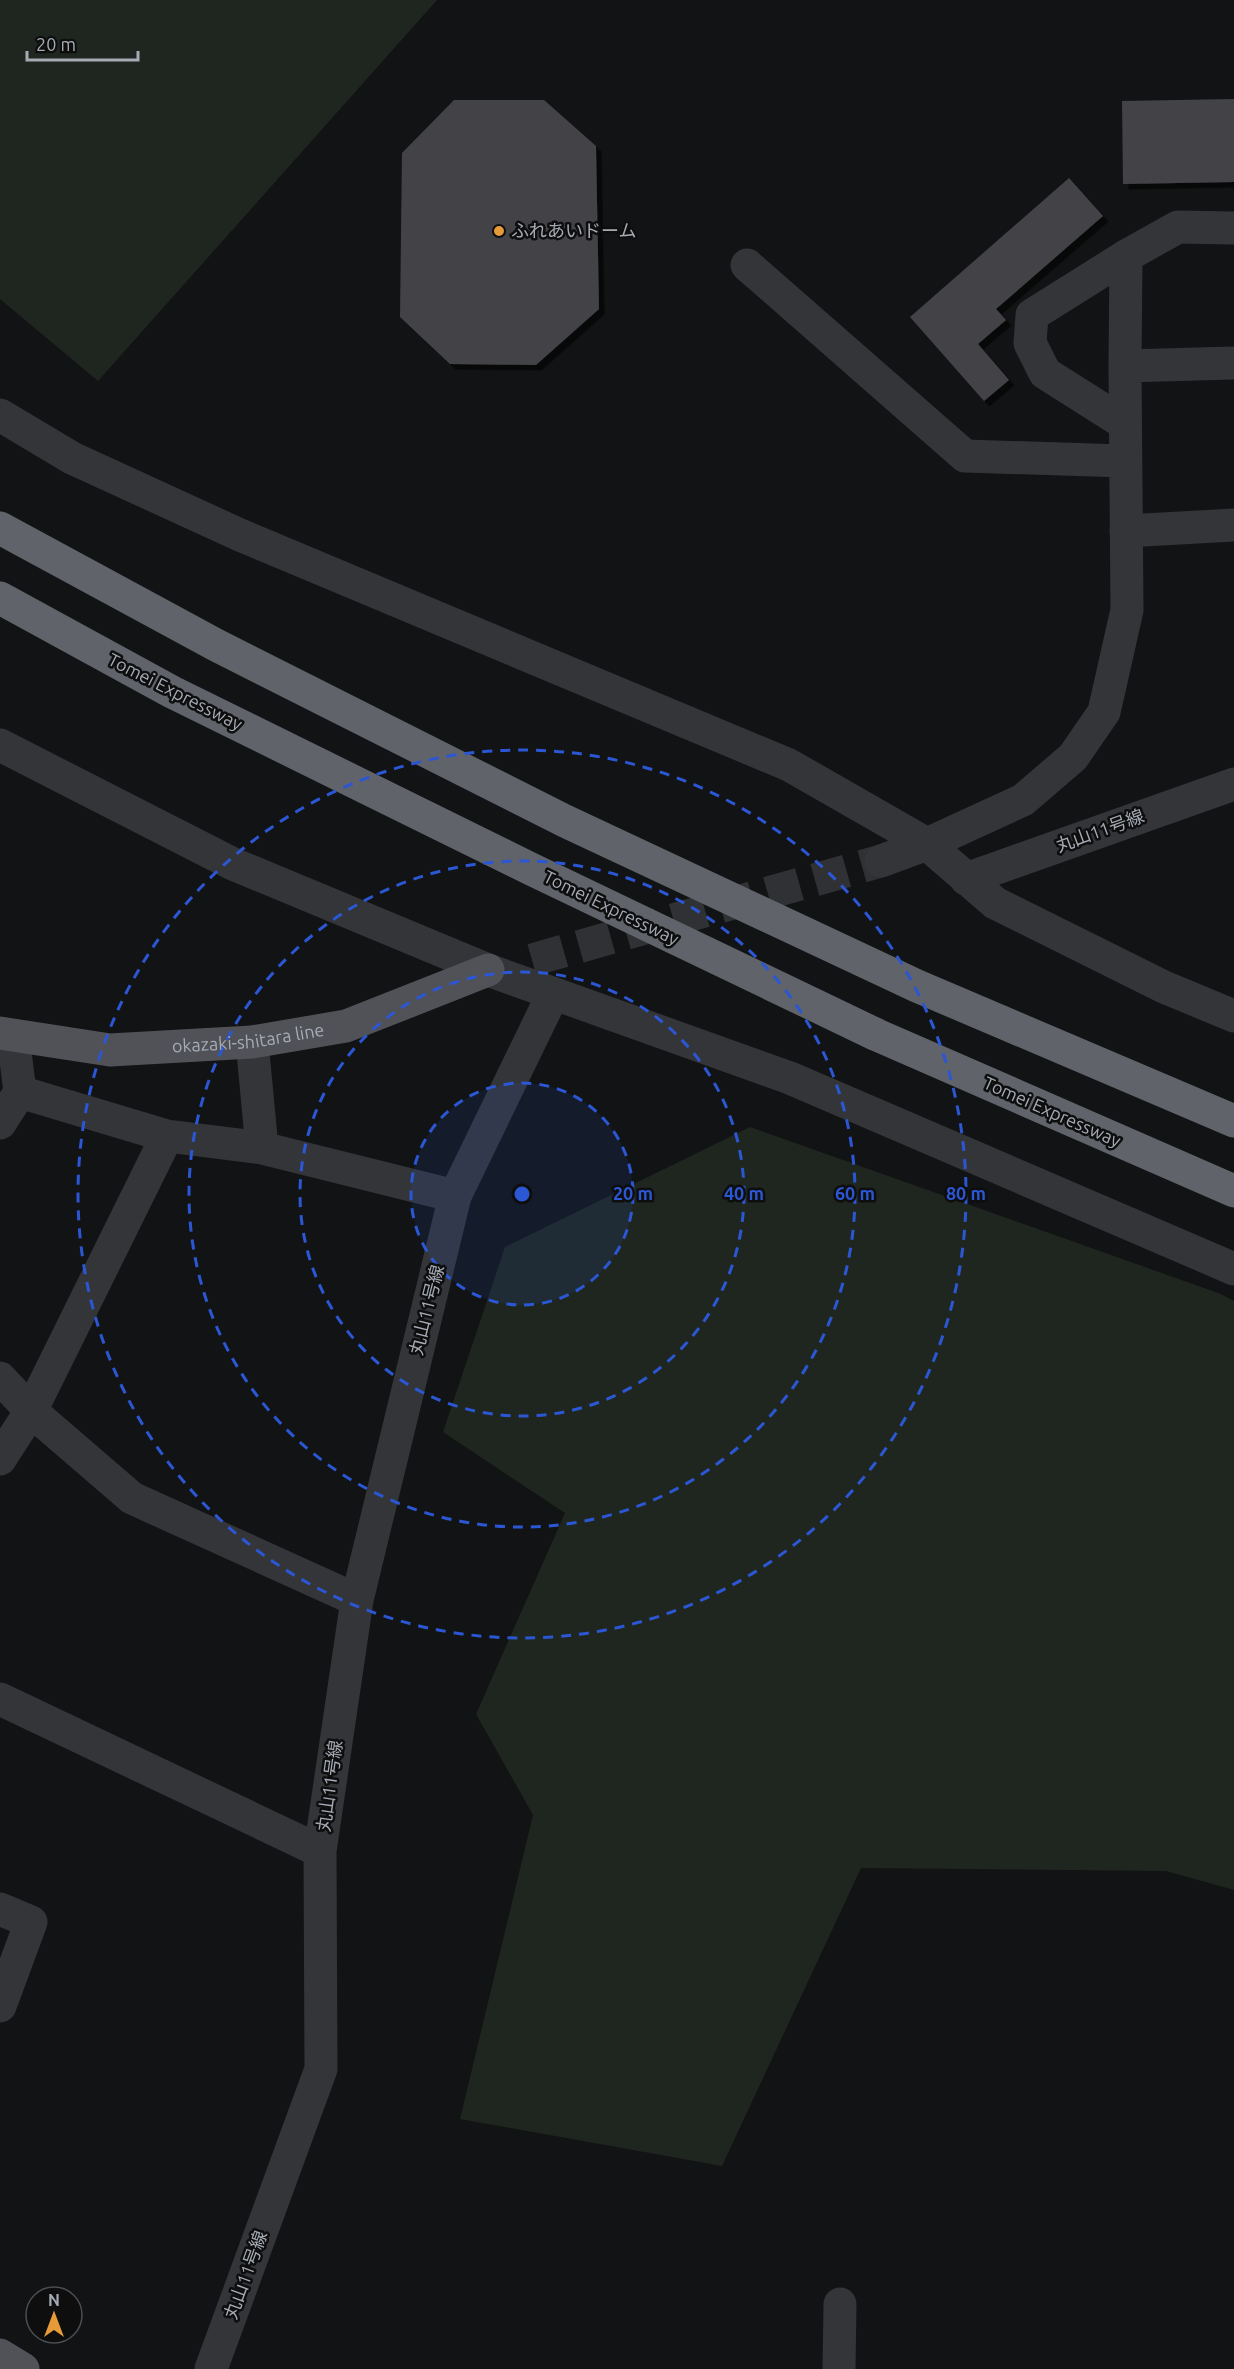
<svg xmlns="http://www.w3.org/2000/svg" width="1234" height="2369" font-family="Ubuntu,'Noto Sans JP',sans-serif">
  <defs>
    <filter id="shadow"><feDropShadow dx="5.5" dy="5.5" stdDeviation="0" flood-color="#0009"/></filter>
  </defs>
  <rect width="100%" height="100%" fill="#121314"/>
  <path fill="#1f261f" d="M0 0H437L98 381 0 299Z
    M750 1127 1221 1294 1234 1301V1890L1166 1871 861 1868 722 2166 460 2119 533 1815 476 1714 565 1513 443 1432 505 1247Z"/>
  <path fill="#424347" filter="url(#shadow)" d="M1234 99V182L1123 184 1122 101Z
    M454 100H544L596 146 599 309 536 365 450 364 400 317 402 153Z
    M1069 178 1103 216 996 309 1006 320 978 344 1009 380 984 401 910 317Z"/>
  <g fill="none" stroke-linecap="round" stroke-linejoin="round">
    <path stroke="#2f3134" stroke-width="33" stroke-dasharray="33 16" stroke-linecap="butt" d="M532 960 881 861"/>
    <path stroke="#343539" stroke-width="33" d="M747 265 965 456 1124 461
      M1125 366 1126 256 1178 227 1234 228
      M0 415 72 458 240 535 789 765 927 844 995 903 1164 987 1234 1016
      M1124 423 1045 373 1030 343 1032 315 1126 256
      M1126 531 1234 525
      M0 745 233 864 488 970 790 1078 1234 1269
      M881 861 927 844 1023 800 1073 757 1104 712 1127 610 1125 366 1234 363
      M966 879 1234 784
      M252 1042 262 1148
      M20 1092 167 1136 262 1148 455 1196
      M0 1123 20 1092 13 1036
      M0 1378 31 1411 132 1498 357 1600
      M0 1459 31 1411 167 1136
      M0 1699 320 1851
      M0 1909 31 1922 0 2006
      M211 2369 321 2069 320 1851 357 1600 455 1196 553 994
      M839 2369 840 2304"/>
    <g stroke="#505258" stroke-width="33">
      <path id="s1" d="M0 1033 110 1050 252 1042 346 1026 488 970"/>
      <path d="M0 2355 23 2369"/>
    </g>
    <path stroke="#606369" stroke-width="33" d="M0 528 216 645 565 821 917 986 1234 1121
      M0 598 172 692 531 869 877 1035 1234 1191"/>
  </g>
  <circle cx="522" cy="1194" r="111" fill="#2b57d4" fill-opacity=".12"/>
  <g fill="none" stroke="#2b57d4" stroke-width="3" stroke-dasharray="10 8">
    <circle cx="522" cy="1194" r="111"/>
    <circle cx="522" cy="1194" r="222"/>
    <circle cx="522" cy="1194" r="333"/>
    <circle cx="522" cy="1194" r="444"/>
  </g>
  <circle fill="#e69a38" stroke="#0e0e0f" stroke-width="2" cx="499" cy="231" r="6"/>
  <g text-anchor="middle" stroke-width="5" stroke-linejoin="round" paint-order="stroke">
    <g font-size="18" fill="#a5abb4" stroke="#0e0e0f" text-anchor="start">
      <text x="511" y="237">ふれあいドーム</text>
    </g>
    <g font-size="18" fill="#a5abb4" stroke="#0e0e0f">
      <text transform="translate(175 692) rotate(27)" y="6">Tomei Expressway</text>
      <text transform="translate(1100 831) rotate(-20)" y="6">丸山11号線</text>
      <text transform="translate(611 908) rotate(26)" y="6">Tomei Expressway</text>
      <text dy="6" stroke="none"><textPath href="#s1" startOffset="250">okazaki-shitara line</textPath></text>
      <text transform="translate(1052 1112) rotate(24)" y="6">Tomei Expressway</text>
      <text transform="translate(427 1310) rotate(-76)" y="6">丸山11号線</text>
      <text transform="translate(330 1786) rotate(-82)" y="6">丸山11号線</text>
      <text transform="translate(246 2275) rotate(-70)" y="6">丸山11号線</text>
    </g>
  </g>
  <circle cx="522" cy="1194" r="9" fill="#2b57d4" stroke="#0e0e0f" stroke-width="3"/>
  <g font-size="18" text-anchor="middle" font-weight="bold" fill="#2b57d4" stroke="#0e0e0f" stroke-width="5" stroke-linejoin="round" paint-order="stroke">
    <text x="633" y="1200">20 m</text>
    <text x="744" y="1200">40 m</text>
    <text x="855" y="1200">60 m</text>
    <text x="966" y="1200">80 m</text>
  </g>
  <g transform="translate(54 2315)"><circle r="28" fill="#0e0e0f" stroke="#4a4d51" stroke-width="1.5"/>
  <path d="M0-4.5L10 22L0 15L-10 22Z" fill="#e69a38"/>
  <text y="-9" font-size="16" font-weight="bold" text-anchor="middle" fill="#a5abb4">N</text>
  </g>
  <path d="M27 51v9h111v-9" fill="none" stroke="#a5abb4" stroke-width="3"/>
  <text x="36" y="51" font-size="18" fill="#a5abb4" stroke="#0e0e0f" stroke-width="4.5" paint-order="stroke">20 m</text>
</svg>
